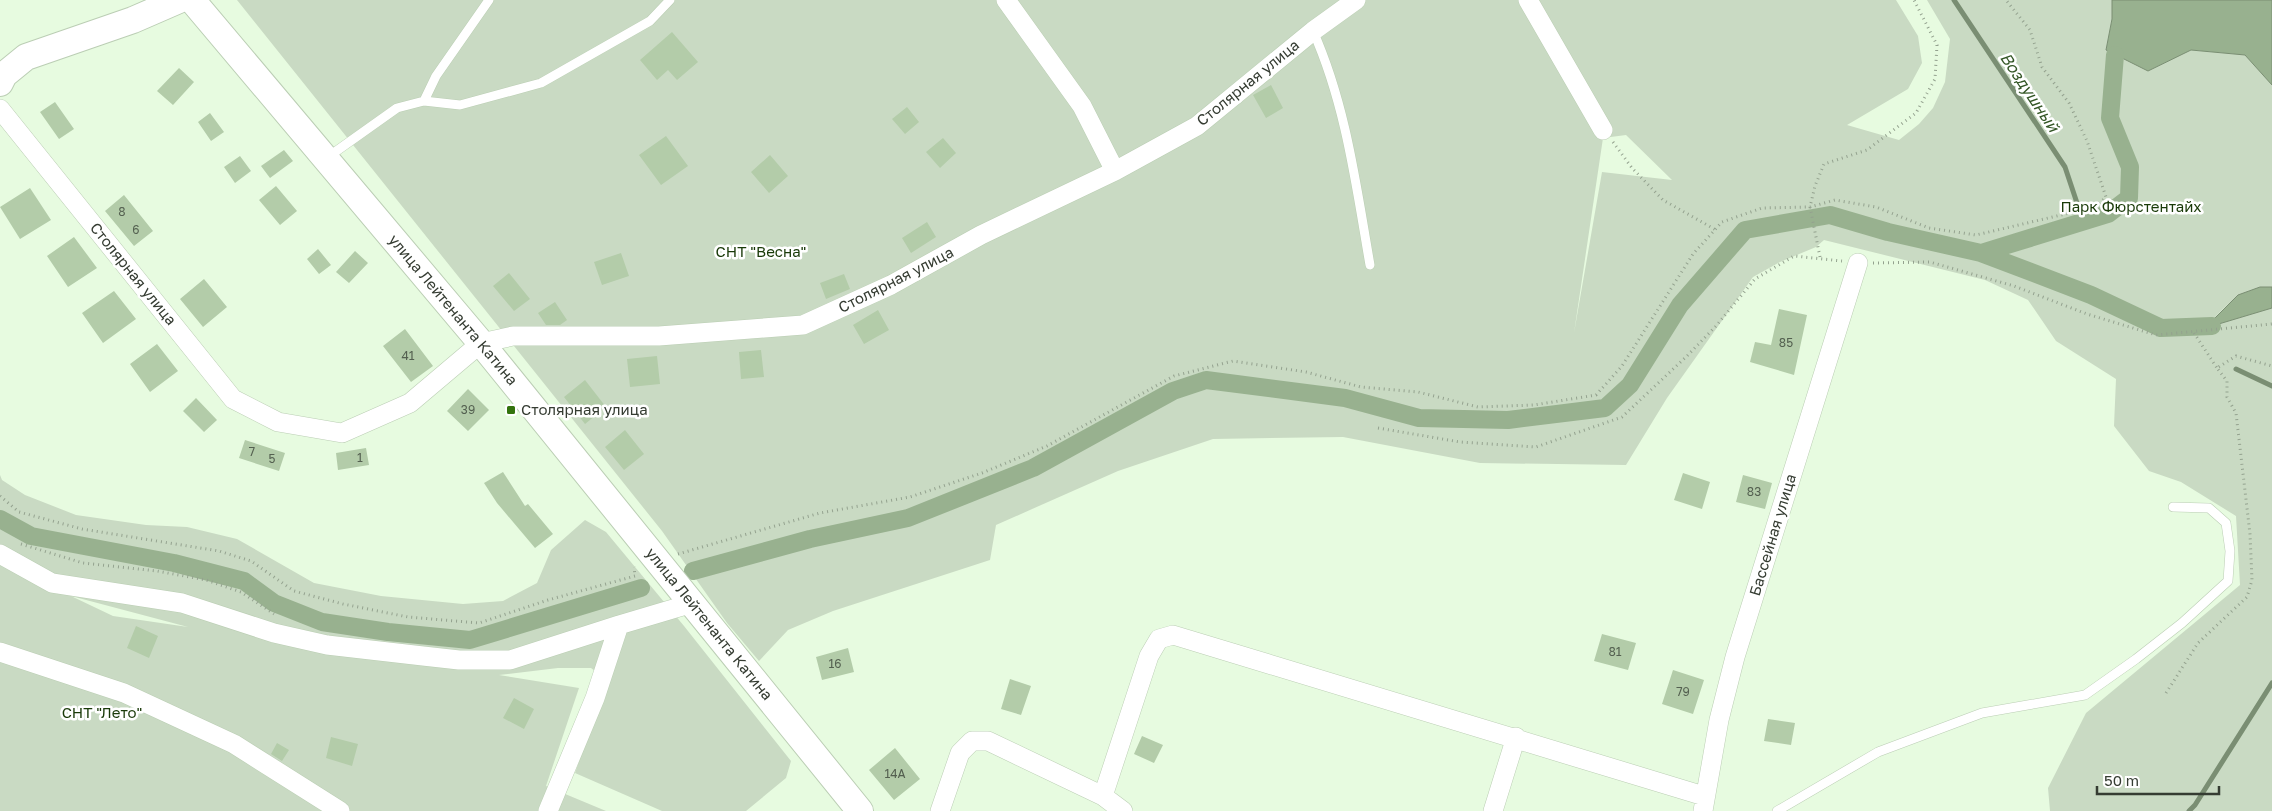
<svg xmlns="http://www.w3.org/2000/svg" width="2272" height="811" font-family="'Golos Text',sans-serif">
  <rect width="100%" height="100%" fill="#e7fbe0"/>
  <path fill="#c9dac3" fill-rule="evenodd" d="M237 0H1896L1918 36 1922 63 1908 89 1847 125 1899 140 1919 124 1933 108 1945 82 1950 39 1927 0H2112V19L2106 50 2148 71 2191 50 2245 55 2272 85V287C2244 287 2229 302 2211 322L2212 326 2272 308V811H2050L2048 788 2086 713 2240 585 2236 516 2181 482 2149 471 2114 426 2116 379 2056 341 2028 300 1985 280 1824 240 1816 247 1780 262 1753 277 1667 398 1626 465 1480 463 1343 437 1213 439 1118 471 996 525 990 560 833 611 788 630 759 661 727 623 662 531ZM1626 135 1672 180 1602 172 1574 333 1603 138Z
    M0 475 2 480 25 495 76 515 146 525 187 527 237 539 314 583 381 596 463 604 503 601 537 583 551 550 585 520 606 532 684 626 791 761 786 778 746 811H662L575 773 607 680 591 668H558L499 675 579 688 546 786 606 811H0ZM71 596 188 627 113 616Z"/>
  <path fill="#98b18f" stroke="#7a8e73" d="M2112 0H2272V85L2245 55 2191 50 2148 71 2106 50 2112 19Z
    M2260 287H2272V308L2212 326 2211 322 2238 295Z"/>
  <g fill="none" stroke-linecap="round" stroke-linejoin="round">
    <path stroke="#7a8e73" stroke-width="5" d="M1954 0 2065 167 2077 203
      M2236 369 2272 386
      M2189 811 2195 805 2272 683"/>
    <path stroke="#98b18f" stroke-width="18" d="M1981 253 2108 214 2129 198 2130 167 2110 118 2115 55
      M0 519 31 536 174 563 244 581 274 603 322 622 388 632 470 640 641 588
      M693 571 810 539 908 518 1033 468 1173 391 1206 380 1345 398 1419 418 1508 420 1605 408 1630 385 1680 305 1745 230 1830 215 1888 232 1981 253 2091 295 2161 328 2212 326"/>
  </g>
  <path fill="#b3cca9" d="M672 32 698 62 677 80 668 70 657 80 640 60Z
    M179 68 194 82 173 105 157 91Z
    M1271 85 1283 108 1266 118 1253 95Z
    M55 102 74 129 59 139 40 112Z
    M907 107 919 122 905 134 892 119Z
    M210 113 224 132 211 141 198 122Z
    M666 136 688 166 661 185 639 155Z
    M943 138 956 153 940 168 926 152Z
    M284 150 293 161 270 178 261 166Z
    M770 155 788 176 769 193 751 172Z
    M240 156 251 171 235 183 224 167Z
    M276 186 297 211 280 225 259 200Z
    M30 188 51 220 20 239 0 207Z
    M124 195 153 231 134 246 105 211Z
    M927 222 936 237 911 253 902 238Z
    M74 237 97 268 68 287 47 256Z
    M318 249 331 265 319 274 307 259Z
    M355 251 368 263 349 283 336 272Z
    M621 253 629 276 602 285 594 262Z
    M509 273 530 299 514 311 493 286Z
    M844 274 850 289 826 299 820 283Z
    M204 279 227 307 203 327 180 299Z
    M114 291 136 319 103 343 82 313Z
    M555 302 567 320 560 325H546L538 313Z
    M1779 309 1807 315 1794 375 1750 362 1755 342 1771 345Z
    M878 310 889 330 864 344 853 325Z
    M405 329 433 366 411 382 383 346Z
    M157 344 178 371 150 392 130 364Z
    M761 350 764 377 741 379 739 352Z
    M657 356 660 384 630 387 627 359Z
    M585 380 606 407 585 424 564 397Z
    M468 389 489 410 468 431 447 411Z
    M196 398 217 420 204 432 183 411Z
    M625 430 644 454 624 470 605 447Z
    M245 440 285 453 279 471 239 458Z
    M366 448 369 465 338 470 336 453Z
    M503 472 525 506 528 504 553 534 535 548 497 503 484 483Z
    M1683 473 1710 482 1702 509 1674 500Z
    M1743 475 1772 483 1765 509 1736 502Z
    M136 626 158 636 149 658 127 648Z
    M1602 634 1636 643 1628 670 1594 661Z
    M848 648 854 672 822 680 816 657Z
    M1673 670 1704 680 1693 714 1662 704Z
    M1010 679 1031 686 1021 715 1001 709Z
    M514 698 534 709 524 729 503 718Z
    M1768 719 1795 723 1791 745 1764 741Z
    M1142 736 1163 745 1154 763 1134 754Z
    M331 737 358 744 352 766 326 758Z
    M277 743 289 750 282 761 271 754Z
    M895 748 920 779 894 800 869 770Z"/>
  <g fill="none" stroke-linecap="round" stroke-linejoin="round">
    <defs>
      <path id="lane" d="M1313 31C1346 105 1356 185 1370 265
        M424 101 436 76 489 0
        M328 157 397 108 424 101 460 105 541 83 650 21 670 0
        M1777 811 1878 752 1982 713 2085 695 2136 659 2182 623 2228 581 2230 551 2226 523 2209 508 2173 507"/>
      <path id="street" d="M1006 0 1082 106 1115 171
        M1528 0 1603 130
        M0 109 233 399 278 422 342 433 410 403 481 343 513 336H659L803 325 891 285 981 235 1115 171 1197 126 1313 31 1356 0
        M0 554 52 583 182 603 274 633 327 645 423 656 459 660H510L619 625
        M0 652 124 693 234 744 340 811
        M1103 796 1149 656 1159 639 1173 635 1704 796
        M548 811 595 698 619 625 693 603
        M940 811 960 753 972 741H988L1103 796 1123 811
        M1493 811 1516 737
        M1703 811 1719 720 1735 657 1858 263"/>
      <path id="secondary" d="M192 0 481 343 860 811
        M0 83 4 75 26 57 133 20 179 0"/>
    </defs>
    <use href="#lane" stroke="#bbceb4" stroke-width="10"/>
    <use href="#street" stroke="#bbceb4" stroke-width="20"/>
    <use href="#secondary" stroke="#bbceb4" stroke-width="28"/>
    <path stroke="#94a28f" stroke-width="3" stroke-dasharray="1 4" stroke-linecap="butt" d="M1613 142 1632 168 1663 200 1716 230
      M1820 257 1810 207 1815 186 1824 164 1867 150 1916 113 1935 79 1937 45 1914 0
      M1873 263 1930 262 2014 286 2087 314 2156 335 2272 324
      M2194 333 2217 368
      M1378 428 1460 442 1536 447 1622 417 1687 356 1716 326 1755 279 1794 256 1842 261
      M0 496 19 512 82 529 219 551 251 561 294 591 343 604 408 617 479 623 548 600 635 576 634 567
      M21 544 83 563 157 571 206 580 241 592 274 614
      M678 554 820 513 910 497 982 473 1047 446 1174 376 1233 361 1306 372 1361 387 1418 392 1478 407 1534 405 1596 395 1622 366 1693 254 1722 222 1762 208 1810 207 1835 200 1876 207 1929 228 1976 235 2095 207 2106 197 2087 141 2069 103 2042 67 2030 30 2006 0
      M2166 693 2198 643 2247 597 2252 580 2250 534 2236 413 2227 397V381L2217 368 2236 356 2272 366"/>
    <use href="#lane" stroke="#fff" stroke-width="9"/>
    <use href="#street" stroke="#fff" stroke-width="19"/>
    <use href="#secondary" stroke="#fff" stroke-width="26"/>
  </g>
  <rect fill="#33730d" stroke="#fff" stroke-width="2" x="506" y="405" width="10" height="10" rx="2.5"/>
  <g text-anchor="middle" stroke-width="5" stroke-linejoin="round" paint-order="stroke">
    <g font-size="12" fill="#546050">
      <text x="122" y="216">8</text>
      <text x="136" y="234">6</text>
      <text x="1786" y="347">85</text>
      <text x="408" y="360">41</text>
      <text x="468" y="414">39</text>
      <text x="252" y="456">7</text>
      <text x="360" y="462">1</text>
      <text x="272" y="463">5</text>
      <text x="1754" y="496">83</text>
      <text x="1615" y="656">81</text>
      <text x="835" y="668">16</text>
      <text x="1683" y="696">79</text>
      <text x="895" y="778">14А</text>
    </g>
    <g font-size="15" fill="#353c32" stroke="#fff">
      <text transform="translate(1248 83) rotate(-39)" y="5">Столярная улица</text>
      <text transform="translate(133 274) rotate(51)" y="5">Столярная улица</text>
      <text transform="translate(896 280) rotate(-27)" y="5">Столярная улица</text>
      <text transform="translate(453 310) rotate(50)" y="5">улица Лейтенанта Катина</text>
      <text transform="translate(1773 535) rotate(-73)" y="5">Бассейная улица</text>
      <text transform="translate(709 624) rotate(51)" y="5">улица Лейтенанта Катина</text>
    </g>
    <g font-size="15" fill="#193a08" stroke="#fff">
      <text x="2131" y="212">Парк Фюрстентайх</text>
      <text x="761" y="257">СНТ "Весна"</text>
      <text x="102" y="718">СНТ "Лето"</text>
    </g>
    <g font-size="15" fill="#353c32" stroke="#fff" text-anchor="start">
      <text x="521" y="415">Столярная улица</text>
    </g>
    <g font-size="16" font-style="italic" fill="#335625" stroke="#fff">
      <text transform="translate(2030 92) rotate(56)" y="6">Воздушный</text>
    </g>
  </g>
  <path d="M2097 786v8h122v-8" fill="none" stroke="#353c32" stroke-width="2.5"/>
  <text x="2104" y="786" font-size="15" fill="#353c32" stroke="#ffffff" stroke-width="4" paint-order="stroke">50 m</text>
</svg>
